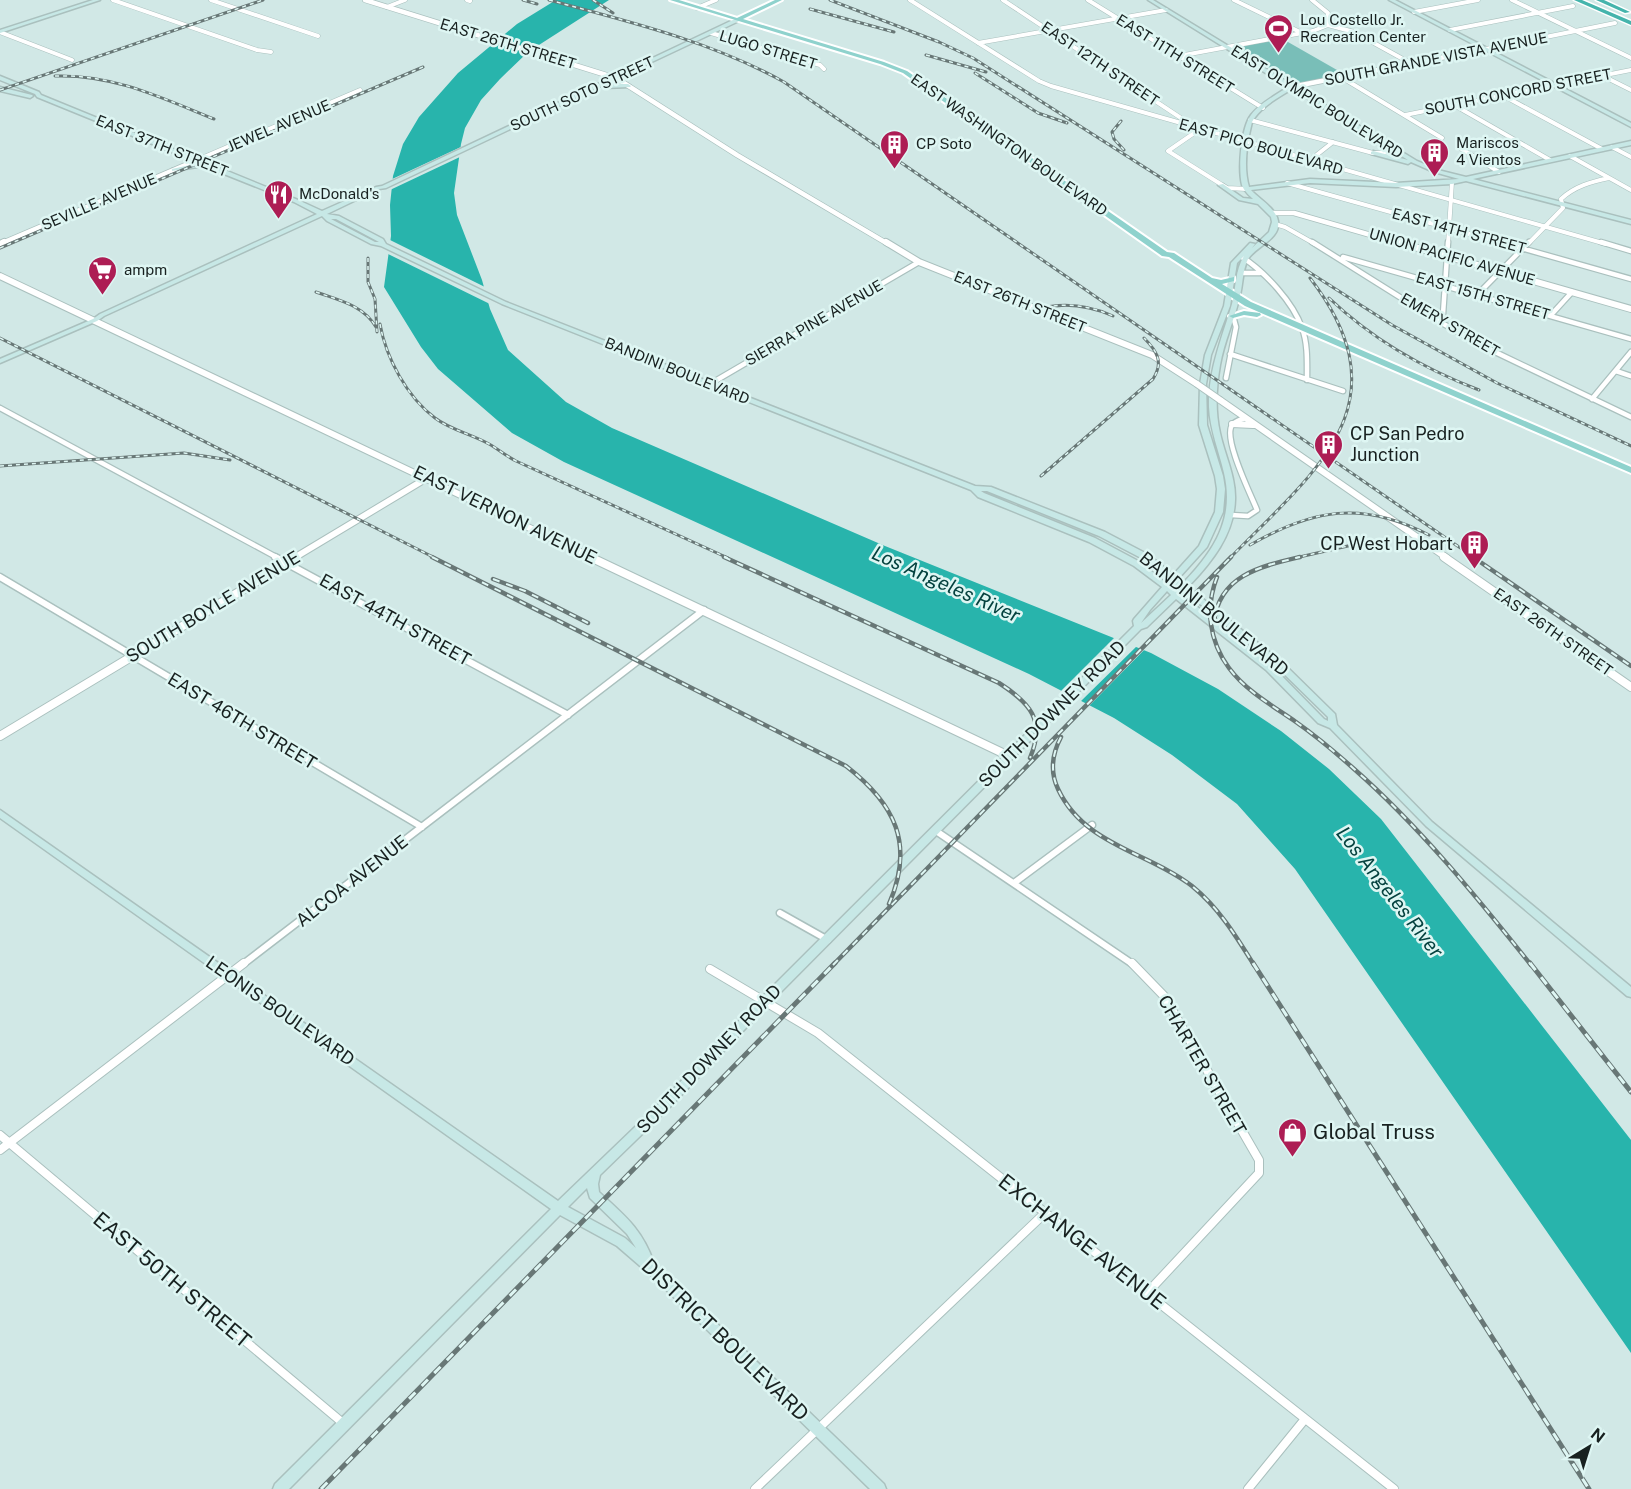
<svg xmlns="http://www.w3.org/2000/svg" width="1631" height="1489" font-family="'Public Sans',sans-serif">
  <rect width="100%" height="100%" fill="#d1e8e6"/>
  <path fill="#79beb8" d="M1281 38 1344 74 1296 84 1235 47Z"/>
  <path fill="#28b4ac" d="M556 0H609L528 52 500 79 481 100 465 128 461 144 454 193 457 215 482 280 490 309 508 350 566 402 612 428 885 546 1151 653 1218 689 1281 731 1329 769 1381 819 1631 1140V1353L1295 869 1237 804 1172 755 1114 718 1029 674 564 462 512 433 438 369 421 347 384 287 391 236 390 205 393 176 403 144 419 117 458 73 517 24Z"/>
  <path fill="#d1e8e6" d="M463 146 462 156 390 190V180Z
    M388 239 487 288 492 305 386 253Z
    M1116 636 1138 645 1079 703 1059 693Z
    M1142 646 1146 648 1087 708 1083 706Z"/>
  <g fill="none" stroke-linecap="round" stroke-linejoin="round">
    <defs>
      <path id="minor-far3" d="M113 0 257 50 271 52
        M211 0 318 36
        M467 0 470 1
        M910 0 1039 81 1051 86 1606 244
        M1003 0 1190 124
        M1088 0 1263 108
        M1234 0 1302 33
        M1312 0 1328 13V25
        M1512 0 1631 58
        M387 7 405 0
        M697 8 716 0
        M1414 12 1478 0
        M1328 25 1354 32 1412 64
        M1450 30 1573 6
        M0 32 72 60
        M711 33 820 65 824 69
        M978 43 1166 10
        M1486 49 1615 23
        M1179 56 1313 31 1328 25
        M1603 76 1631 90
        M1341 77 1442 138
        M1502 95 1602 149
        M1454 105 1550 160
        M1405 115 1631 70
        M1250 120 1373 153 1398 152
        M1200 129 1168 151 1227 188 1247 189
        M1612 147 1631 157
        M1460 148 1499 172
        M1570 156 1631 190
        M197 160 360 90
        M1309 161 1333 142
        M1287 183 1505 244
        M1275 224 1285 227 1315 244
        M1448 244 1452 182
        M1528 244 1563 208 1561 199C1575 186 1591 182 1609 178"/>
      <path id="minor-far2" d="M1312 242 1438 321 1493 351 1631 417
        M1500 242 1631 279
        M1601 242 1631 251
        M1242 257C1265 272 1293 302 1302 328 1308 344 1307 363 1307 380
        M1343 257 1631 339
        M1240 273H1260
        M1478 294 1529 242
        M1551 315 1572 292
        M1438 321 1443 314 1448 242
        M1230 354 1343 391
        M1616 371 1631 376
        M1226 378 1236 327 1233 316
        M710 384 919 262
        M1592 399 1631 352
        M0 408 278 558
        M1231 515 1248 516 1257 510C1251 495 1221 435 1233 424 1236 421 1242 419 1246 418"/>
      <path id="minor-far1" d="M275 557 568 715
        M0 577 422 827
        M936 831 1134 965
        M1014 883 1092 825
        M780 913 828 940
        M242 965 704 610"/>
      <path id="minor" d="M1132 963 1164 996 1259 1160V1173L1147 1293
        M710 969 818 1033 1394 1489
        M0 1135 344 1424
        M0 1150 244 963
        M755 1489 1045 1213
        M1248 1489 1305 1419"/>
      <path id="tertiary-far2" d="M365 0 616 78 737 155 888 244
        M1291 87 1486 49
        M1272 213H1294L1402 244
        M0 244 197 160"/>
      <path id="tertiary-far1" d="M886 242 919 262 1152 355 1197 384
        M1397 242 1631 309
        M0 244 4 242
        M0 276 593 558
        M1220 400 1447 558
        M1232 424 1253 425
        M294 558 427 478"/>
      <path id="tertiary" d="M590 557 1009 756
        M1444 557 1631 687
        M0 736 297 557"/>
      <path id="secondary" d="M93 0H100L0 33V30Z
        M1148 0H1153L1417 161 1438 170 1466 177 1631 141V145L1473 179 1631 220V224L1466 181 1452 184 1396 187 1310 183 1251 190C1259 199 1276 208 1278 221 1281 239 1256 246 1248 259 1242 270 1243 287 1239 299 1234 321 1224 342 1220 365 1216 388 1215 411 1220 433 1225 456 1236 477 1235 500 1234 535 1211 563 1188 587L1283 663 1335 714 1337 725 1432 822 1631 987V997L1627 996 1426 826 1330 728 1318 723 1266 670 1176 599 1147 627 1141 629 769 1004 668 1109 600 1175 598 1184 599 1192C625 1216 642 1229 654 1263L884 1484 886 1489H870L654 1278 617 1246 560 1215 289 1489H273L275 1484 551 1209 0 818V810L558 1201 660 1103 761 998 1134 626 1133 621 1134 619 1162 587 1134 566 1089 542 978 497 971 490 502 304 381 246 371 244 327 221 322 216 104 316 97 321 0 363V359L93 319 100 314 317 214 294 202 204 166 172 171V169L199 163 37 97 35 94 0 80V76L39 92 41 95 298 200 322 211 376 187 382 186 735 19H739V21L605 84H628L631 86 630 87 604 88 601 86 386 188 379 189 327 214 339 216 383 239 386 244 506 302 975 486 991 487 1105 532 1149 555 1173 575 1199 546 1215 512 1217 489 1215 476 1199 425 1200 384 1205 355 1224 306 1231 263 1250 243 1255 244 1252 248 1269 232 1272 222 1271 217 1258 204 1239 200 1218 185 1223 184 1243 198 1253 199C1249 195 1244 191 1242 185 1238 169 1241 128 1251 115 1260 103 1276 95 1288 87ZM1292 89 1408 160 1373 151 1371 152V154L1408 164 1411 162 1434 172 1459 179 1396 183 1310 179 1249 187C1243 167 1247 142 1252 122 1260 107 1278 98 1292 89ZM331 219H336L379 242H375ZM1244 256C1235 270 1236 289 1232 304 1222 338 1208 371 1209 407 1210 430 1219 451 1224 473 1235 519 1214 551 1183 583L1178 579 1207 547 1223 512 1225 489 1223 476 1207 425 1206 384 1211 355 1230 306 1237 263ZM981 491H987L1099 536 1143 559 1169 579 1166 583 1140 562 1095 538 984 493ZM1174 584 1178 587 1175 590 1171 587ZM1167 591 1171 595 1141 623 1150 610ZM1184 591 1277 667 1328 717V721L1324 719 1272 666 1181 594ZM587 1188 590 1198 627 1234 636 1248 625 1238 568 1207Z
        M1389 0H1395L1631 123V127Z
        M0 87 32 95 33 96 30 98 0 91Z"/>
      <path id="primary" d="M670 0H679L737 18 775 0H782L743 19 884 62 907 71 1167 252 1174 253 1212 278 1221 280 1234 277V281L1222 284 1251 302 1631 467V473L1245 306 1169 257 1162 256 903 73 880 64Z
        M1244 311 1260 313 1261 315 1257 317 1244 315 1233 318 1229 316Z"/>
      <path id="motorway" d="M1574 0H1582L1631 21V25Z
        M1596 0H1604L1630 12 1625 13Z"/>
    </defs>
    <use href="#minor-far3" stroke="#aac0be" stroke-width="5"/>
    <use href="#minor-far2" stroke="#aac0be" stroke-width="7"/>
    <use href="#minor-far1" stroke="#aac0be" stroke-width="9"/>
    <use href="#minor" stroke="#aac0be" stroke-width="10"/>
    <use href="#tertiary-far2" stroke="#aac0be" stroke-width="6"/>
    <use href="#tertiary-far1" stroke="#aac0be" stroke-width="8"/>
    <use href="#tertiary" stroke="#aac0be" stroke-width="10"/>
    <use href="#secondary" stroke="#aac0be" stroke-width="3"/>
    <use href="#primary" stroke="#fff" stroke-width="4"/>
    <use href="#motorway" stroke="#fff" stroke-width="3"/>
    <use href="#minor-far3" stroke="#fff" stroke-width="4"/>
    <use href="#minor-far2" stroke="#fff" stroke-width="4.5"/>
    <use href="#minor-far1" stroke="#fff" stroke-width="6"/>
    <use href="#minor" stroke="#fff" stroke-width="8"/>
    <use href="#tertiary-far2" stroke="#fff" stroke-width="4.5"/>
    <use href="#tertiary-far1" stroke="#fff" stroke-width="6"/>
    <use href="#tertiary" stroke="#fff" stroke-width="8"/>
    <use href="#secondary" fill="#c7e8e6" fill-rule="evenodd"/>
    <use href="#primary" fill="#8fd2cd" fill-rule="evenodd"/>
    <use href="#motorway" fill="#45b4ac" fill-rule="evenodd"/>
    <defs>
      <path id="rail-far2" d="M523 0 537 4
        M549 0C630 22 710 41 784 82L1475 558
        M593 0 613 13
        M830 0 939 42 973 58 1392 325 1497 383 1631 446
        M810 9 894 32
        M926 55 986 72
        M975 73 1038 113 1067 123
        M55 76C113 74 162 98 214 119
        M0 90 263 0
        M1121 121 1112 132 1114 139 1124 150
        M0 248 423 67
        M368 258V282L375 299 377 332
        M316 292C338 300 363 305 376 327
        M1329 298C1373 340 1422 368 1479 390
        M1038 309C1064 302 1088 305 1113 316
        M380 324C386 358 407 397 435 418 451 430 471 434 489 444 498 449 506 456 516 461L728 558
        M0 338 435 558
        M0 466 184 453 230 460
        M1041 476 1153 379C1164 362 1157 351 1144 338
        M1250 545C1313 509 1362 500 1429 535
        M1230 558C1316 470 1407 404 1310 278
        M1295 558 1370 541"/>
      <path id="rail-far1" d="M432 557 846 766C895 804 915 844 889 904
        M724 557 999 683C1030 703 1046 720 1030 758
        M1473 557 1631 666
        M1217 577C1205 608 1209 641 1229 668 1246 691 1273 706 1296 722 1316 736 1335 752 1353 768 1419 826 1476 896 1531 965
        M493 579 525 591 588 623
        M1214 622C1219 575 1262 566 1300 557
        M1061 737C1052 754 1050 772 1058 789 1084 845 1148 852 1192 886 1219 908 1236 936 1254 965
        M833 965 1231 557"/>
      <path id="rail" d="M1253 963 1589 1489
        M1530 963 1631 1092
        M321 1489 835 963"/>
    </defs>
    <use href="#rail-far2" stroke="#687776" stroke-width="3"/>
    <use href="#rail-far1" stroke="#687776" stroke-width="4.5"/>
    <use href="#rail" stroke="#687776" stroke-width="5"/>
    <use href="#rail-far2" stroke="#def6f3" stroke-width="1.5" stroke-dasharray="4" stroke-linecap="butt"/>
    <use href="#rail-far1" stroke="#def6f3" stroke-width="2" stroke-dasharray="7" stroke-linecap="butt"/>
    <use href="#rail" stroke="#def6f3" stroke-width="3" stroke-dasharray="9" stroke-linecap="butt"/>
    <defs>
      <path id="tertiary-bridge" d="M1197 384 1220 400"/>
    </defs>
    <use href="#tertiary-bridge" stroke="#aac0be" stroke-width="8" stroke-linecap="butt"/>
    <use href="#tertiary-bridge" stroke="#fff" stroke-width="6"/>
  </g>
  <defs>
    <symbol id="stadium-pin" viewBox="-11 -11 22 30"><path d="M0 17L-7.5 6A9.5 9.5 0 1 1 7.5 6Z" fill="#ad1d54" stroke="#def6f3"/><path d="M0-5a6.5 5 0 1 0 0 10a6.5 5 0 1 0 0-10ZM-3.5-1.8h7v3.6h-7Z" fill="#fff"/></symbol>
    <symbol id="building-pin" viewBox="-11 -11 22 30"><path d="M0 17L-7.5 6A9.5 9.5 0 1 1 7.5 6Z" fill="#ad1d54" stroke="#def6f3"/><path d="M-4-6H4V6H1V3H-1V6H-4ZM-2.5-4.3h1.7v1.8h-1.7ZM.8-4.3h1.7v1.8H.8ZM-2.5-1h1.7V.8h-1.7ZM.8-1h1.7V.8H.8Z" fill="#fff"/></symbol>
    <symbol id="restaurant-pin" viewBox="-11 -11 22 30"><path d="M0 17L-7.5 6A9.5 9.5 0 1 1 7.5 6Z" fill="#ad1d54" stroke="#def6f3"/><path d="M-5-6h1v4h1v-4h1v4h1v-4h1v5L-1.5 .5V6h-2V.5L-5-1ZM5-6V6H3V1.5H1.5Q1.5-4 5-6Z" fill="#fff"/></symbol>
    <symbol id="supermarket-pin" viewBox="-11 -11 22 30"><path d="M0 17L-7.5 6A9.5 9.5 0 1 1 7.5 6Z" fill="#ad1d54" stroke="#def6f3"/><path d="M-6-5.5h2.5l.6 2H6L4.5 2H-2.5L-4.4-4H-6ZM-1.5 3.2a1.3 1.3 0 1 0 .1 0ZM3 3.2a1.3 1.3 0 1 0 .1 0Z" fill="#fff"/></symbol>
    <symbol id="shop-pin" viewBox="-11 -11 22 30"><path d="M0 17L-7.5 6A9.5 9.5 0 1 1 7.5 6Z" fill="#ad1d54" stroke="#def6f3"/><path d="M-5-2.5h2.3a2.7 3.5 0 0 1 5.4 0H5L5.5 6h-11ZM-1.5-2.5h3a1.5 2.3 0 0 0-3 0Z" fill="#fff"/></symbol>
  </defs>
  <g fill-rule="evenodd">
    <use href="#stadium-pin" x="1262" y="12" width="33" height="45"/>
    <use href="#building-pin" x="878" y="128" width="33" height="45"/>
    <use href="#building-pin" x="1418" y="136" width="33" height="45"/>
    <use href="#restaurant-pin" x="262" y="178" width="33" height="45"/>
    <use href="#supermarket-pin" x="86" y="254" width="33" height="45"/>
    <use href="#building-pin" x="1312" y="428" width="33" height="45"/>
    <use href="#building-pin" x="1458" y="528" width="33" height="45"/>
    <use href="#shop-pin" x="1276" y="1116" width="33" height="45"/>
  </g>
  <g text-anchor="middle" stroke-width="5" stroke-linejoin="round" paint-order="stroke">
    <g font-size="15" fill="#182120" stroke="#def6f3" text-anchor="start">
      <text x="1300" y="25">Lou Costello Jr.<tspan x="1300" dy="17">Recreation Center</tspan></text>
      <text x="1456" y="148">Mariscos<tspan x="1456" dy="17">4 Vientos</tspan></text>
      <text x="916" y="149">CP Soto</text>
      <text x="299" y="199">McDonald's</text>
      <text x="124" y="275">ampm</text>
    </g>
    <g font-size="15" fill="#182120" stroke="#def6f3">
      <text transform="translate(508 44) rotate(17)" y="5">EAST 26TH STREET</text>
      <text transform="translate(768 50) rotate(17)" y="5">LUGO STREET</text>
      <text transform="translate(1175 54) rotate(32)" y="5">EAST 11TH STREET</text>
      <text transform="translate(1436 59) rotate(-11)" y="5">SOUTH GRANDE VISTA AVENUE</text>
      <text transform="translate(1100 64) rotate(34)" y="5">EAST 12TH STREET</text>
      <text transform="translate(1518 92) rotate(-11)" y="5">SOUTH CONCORD STREET</text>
      <text transform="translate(582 94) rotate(-25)" y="5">SOUTH SOTO STREET</text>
      <text transform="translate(1317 102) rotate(32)" y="5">EAST OLYMPIC BOULEVARD</text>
      <text transform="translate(279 126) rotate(-23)" y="5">JEWEL AVENUE</text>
      <text transform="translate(1009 145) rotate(35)" y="5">EAST WASHINGTON BOULEVARD</text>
      <text transform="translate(162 146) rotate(22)" y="5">EAST 37TH STREET</text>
      <text transform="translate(1261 147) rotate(16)" y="5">EAST PICO BOULEVARD</text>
      <text transform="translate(99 202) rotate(-23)" y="5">SEVILLE AVENUE</text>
      <text transform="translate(1459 231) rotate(15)" y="5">EAST 14TH STREET</text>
      <text transform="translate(1452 257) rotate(16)" y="5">UNION PACIFIC AVENUE</text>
      <text transform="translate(1483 296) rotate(16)" y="5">EAST 15TH STREET</text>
      <text transform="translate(1020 302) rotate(22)" y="5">EAST 26TH STREET</text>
      <text transform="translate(814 323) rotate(-30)" y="5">SIERRA PINE AVENUE</text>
      <text transform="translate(1450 325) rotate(30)" y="5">EMERY STREET</text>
      <text transform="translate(677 371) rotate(22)" y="5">BANDINI BOULEVARD</text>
      <text transform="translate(1553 632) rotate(35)" y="5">EAST 26TH STREET</text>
    </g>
    <g font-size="18" fill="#182120" stroke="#def6f3" text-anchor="start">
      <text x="1350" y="440">CP San Pedro<tspan x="1350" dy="21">Junction</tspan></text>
      <text x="1453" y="550" text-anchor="end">CP West Hobart</text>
    </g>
    <g font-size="18" fill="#182120" stroke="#def6f3">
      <text transform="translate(505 515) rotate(26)" y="6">EAST VERNON AVENUE</text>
      <text transform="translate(213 607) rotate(-31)" y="6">SOUTH BOYLE AVENUE</text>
      <text transform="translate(1214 614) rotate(39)" y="6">BANDINI BOULEVARD</text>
      <text transform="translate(395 620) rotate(29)" y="6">EAST 44TH STREET</text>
      <text transform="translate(1052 714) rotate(-45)" y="6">SOUTH DOWNEY ROAD</text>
      <text transform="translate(242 721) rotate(31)" y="6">EAST 46TH STREET</text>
      <text transform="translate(352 881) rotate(-38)" y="6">ALCOA AVENUE</text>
      <text transform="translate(280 1011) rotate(35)" y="6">LEONIS BOULEVARD</text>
      <text transform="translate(709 1059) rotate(-46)" y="6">SOUTH DOWNEY ROAD</text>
      <text transform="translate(1202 1065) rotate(60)" y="6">CHARTER STREET</text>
    </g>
    <g font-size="20" font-style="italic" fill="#05423f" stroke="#def6f3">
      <text transform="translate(946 584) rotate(24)" y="7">Los Angeles River</text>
      <text transform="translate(1390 892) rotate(52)" y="7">Los Angeles River</text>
    </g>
    <g font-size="21" fill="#182120" stroke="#def6f3" text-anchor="start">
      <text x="1313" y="1139">Global Truss</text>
    </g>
    <g font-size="21" fill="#182120" stroke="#def6f3">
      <text transform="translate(1082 1242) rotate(38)" y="7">EXCHANGE AVENUE</text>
      <text transform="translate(172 1280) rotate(40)" y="7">EAST 50TH STREET</text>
      <text transform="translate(725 1340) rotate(44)" y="7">DISTRICT BOULEVARD</text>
    </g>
  </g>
  <g transform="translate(1589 1447) rotate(38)" stroke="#def6f3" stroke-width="4.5" paint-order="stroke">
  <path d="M0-4.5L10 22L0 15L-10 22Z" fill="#182120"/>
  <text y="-9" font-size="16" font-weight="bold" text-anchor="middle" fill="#182120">N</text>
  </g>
</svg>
